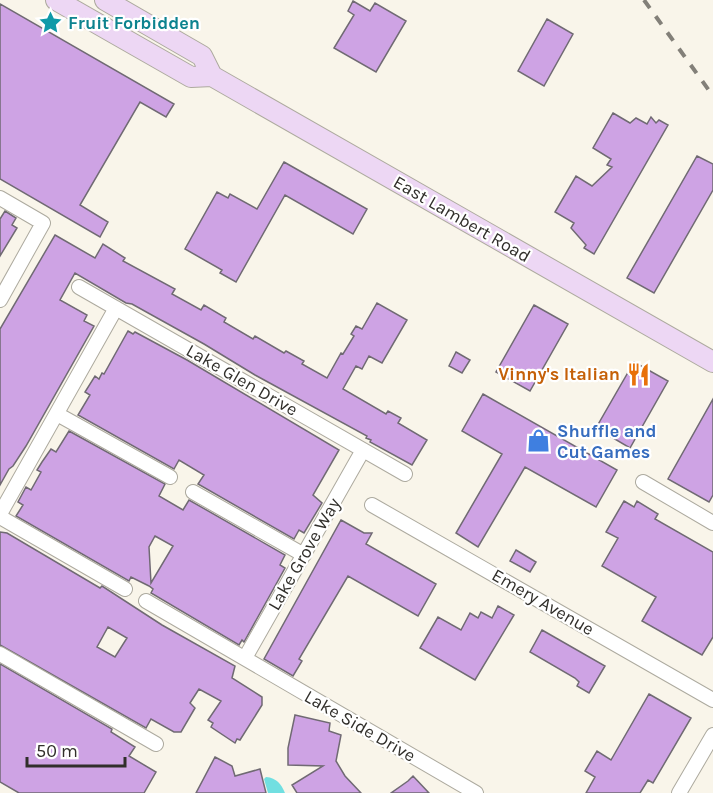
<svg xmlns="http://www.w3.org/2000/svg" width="713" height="793" font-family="Karla,sans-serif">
  <rect width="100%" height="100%" fill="#f9f5ea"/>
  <path fill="#71dfe1" d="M266 777C277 778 281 784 285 793H268L264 779Z"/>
  <path fill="#cea3e4" stroke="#706a73" stroke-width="1.5" fill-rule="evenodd" d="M353 1 370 11 375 3 406 21 376 72 334 48 354 15 348 11Z
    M0 4 174 104 166 117 140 102 80 205 108 222 100 237 0 179Z
    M547 19 573 34 544 86 518 71Z
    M613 113 630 123 636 118 647 124 651 117 656 123 659 120 668 125 594 254 584 248 586 245 571 228 574 223 555 212 576 176 592 186 612 167 607 165 611 159 593 148Z
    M697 156 713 164V190L654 293 627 278Z
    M284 162 367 209 353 234 285 195 236 282 220 273 222 270 185 249 217 192 228 198 230 194 257 209Z
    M5 211 16 218 12 225 17 228 0 256V219Z
    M55 235 95 258 103 244 125 258 123 261 175 289 172 294 201 310 204 305 226 318 224 322 253 339 255 336 284 353 286 351 304 361 302 364 327 378 341 353 343 354 354 336 351 334 356 326 362 329 377 303 407 320 382 363 369 356 362 369 356 366 343 389 386 414 388 411 401 418 398 423 427 440 412 465 370 442 371 440 366 438 367 436 255 375 204 344 132 304 126 303 75 273 60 300 87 315 84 321 94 326 26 446 13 466 9 469 0 485V329Z
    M534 305 568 324 530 391 496 372Z
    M128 331 133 334 135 332 187 360 339 450 313 495 322 503 304 533 299 530 294 539 198 484 204 475 179 460 174 469 78 415 90 395 85 392 95 376 99 379 102 373 104 374Z
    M456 352 470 360 462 373 449 366Z
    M634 362 668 381 630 448 596 428Z
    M483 394 617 470 596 507 525 467 478 547 456 533 502 454 462 431Z
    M713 399V495L709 502 668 479Z
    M69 431 165 484 159 496 183 510 189 500 285 555 280 565 285 568 244 642 242 640 239 645 151 593 153 589 149 586 131 577 129 581 16 516 23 505 18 502 26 487 31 490 41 472 37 470 42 462 51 449 56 452ZM155 536 173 546 151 583 149 547Z
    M624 501 634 507 637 501 658 514 655 519 713 552V637L702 655 642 621 656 597 602 566 618 538 606 532Z
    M341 520 364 533H372L366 544 436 584 418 616 348 576 299 659 302 661 293 676 264 659Z
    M0 532 7 533 100 588 102 586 162 625 235 666 232 678 262 697V705L240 740 237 739 235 743 211 727 213 723 208 720 221 701 199 689 190 703 195 708 181 732H174L151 719 146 728 0 645ZM108 627 127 638 115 657 97 647Z
    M516 550 536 562 530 572 510 561Z
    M498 606 514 615 475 680 420 648 438 617 461 630 470 613 478 618 481 612 492 618Z
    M542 630 605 666 589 693 577 686 579 682 575 678 530 652Z
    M0 664 112 729 111 732 135 747 129 756 156 772 144 793H19L0 782Z
    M649 694 691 718 653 783 648 780 640 793H586L595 777 585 771 597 751 611 760Z
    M295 715 330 723 329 731 341 735 336 761 345 776 361 793H297L292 785 323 766 288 765V748Z
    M215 757 232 766 235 776 260 769 266 793H196Z
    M413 776 429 793H391L408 781Z"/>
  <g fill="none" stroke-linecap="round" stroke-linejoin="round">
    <defs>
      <path id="minor" d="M0 198 43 223 0 300
        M79 287 405 474
        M57 414 170 477
        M643 482 713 523
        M193 492 304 555
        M372 505 713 700
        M0 514 116 308
        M0 517 125 589
        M146 601 476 793
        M0 654 156 744
        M245 658 363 450
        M679 793 713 735"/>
      <path id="secondary" d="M56 0 191 77 212 76 713 362
        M105 0 202 56 212 76"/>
    </defs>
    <use href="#minor" stroke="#adaa9f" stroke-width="16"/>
    <use href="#secondary" stroke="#adaa9f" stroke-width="22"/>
    <use href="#minor" stroke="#fff" stroke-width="14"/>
    <use href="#secondary" stroke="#edd7f4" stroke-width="20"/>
    <path stroke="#838079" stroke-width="4" stroke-dasharray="10 10" stroke-linecap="butt" d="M644 0 713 96"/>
  </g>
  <defs>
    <symbol id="sight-bare" viewBox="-9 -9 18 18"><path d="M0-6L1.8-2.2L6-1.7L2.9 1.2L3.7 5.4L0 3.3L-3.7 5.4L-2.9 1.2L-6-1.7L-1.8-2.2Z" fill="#0f9aa8" stroke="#fff" stroke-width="2.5" paint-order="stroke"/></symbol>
    <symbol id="restaurant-bare" viewBox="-9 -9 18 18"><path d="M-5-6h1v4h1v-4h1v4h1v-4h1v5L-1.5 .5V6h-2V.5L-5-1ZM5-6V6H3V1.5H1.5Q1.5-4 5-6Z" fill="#e8710a" stroke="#fff" stroke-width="2.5" paint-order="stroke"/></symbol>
    <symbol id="shop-bare" viewBox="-9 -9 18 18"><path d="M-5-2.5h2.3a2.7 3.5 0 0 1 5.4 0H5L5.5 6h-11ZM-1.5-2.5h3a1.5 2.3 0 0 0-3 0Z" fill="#3f7fe0" stroke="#fff" stroke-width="2.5" paint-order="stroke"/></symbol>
  </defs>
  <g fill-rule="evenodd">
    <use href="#sight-bare" x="34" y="6" width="33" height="33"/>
    <use href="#restaurant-bare" x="622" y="358" width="33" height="33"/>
    <use href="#shop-bare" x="522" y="424" width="33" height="33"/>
  </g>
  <g text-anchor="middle" stroke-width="4.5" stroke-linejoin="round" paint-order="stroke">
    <g font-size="18" font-weight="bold" fill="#0d838f" stroke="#fff" text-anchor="start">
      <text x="68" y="29">Fruit Forbidden</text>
    </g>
    <g font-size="18" fill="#312f2b" stroke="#fff">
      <text transform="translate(462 219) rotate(30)" y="6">East Lambert Road</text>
      <text transform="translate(242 380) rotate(30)" y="6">Lake Glen Drive</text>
      <text transform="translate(304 554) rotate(-60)" y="6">Lake Grove Way</text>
      <text transform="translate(543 602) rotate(30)" y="6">Emery Avenue</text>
      <text transform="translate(360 726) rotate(30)" y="6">Lake Side Drive</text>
    </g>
    <g font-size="18" font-weight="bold" fill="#c56008" stroke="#fff" text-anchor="end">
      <text x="620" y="380">Vinny's Italian</text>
    </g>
    <g font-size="18" font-weight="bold" fill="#366cbe" stroke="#fff" text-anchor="start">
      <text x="557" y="437">Shuffle and<tspan x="557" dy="21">Cut Games</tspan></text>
    </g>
  </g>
  <path d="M27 757v9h98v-9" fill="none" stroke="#312f2b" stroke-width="3"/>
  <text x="36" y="757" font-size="18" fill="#312f2b" stroke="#ffffff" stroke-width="4.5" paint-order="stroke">50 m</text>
</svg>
